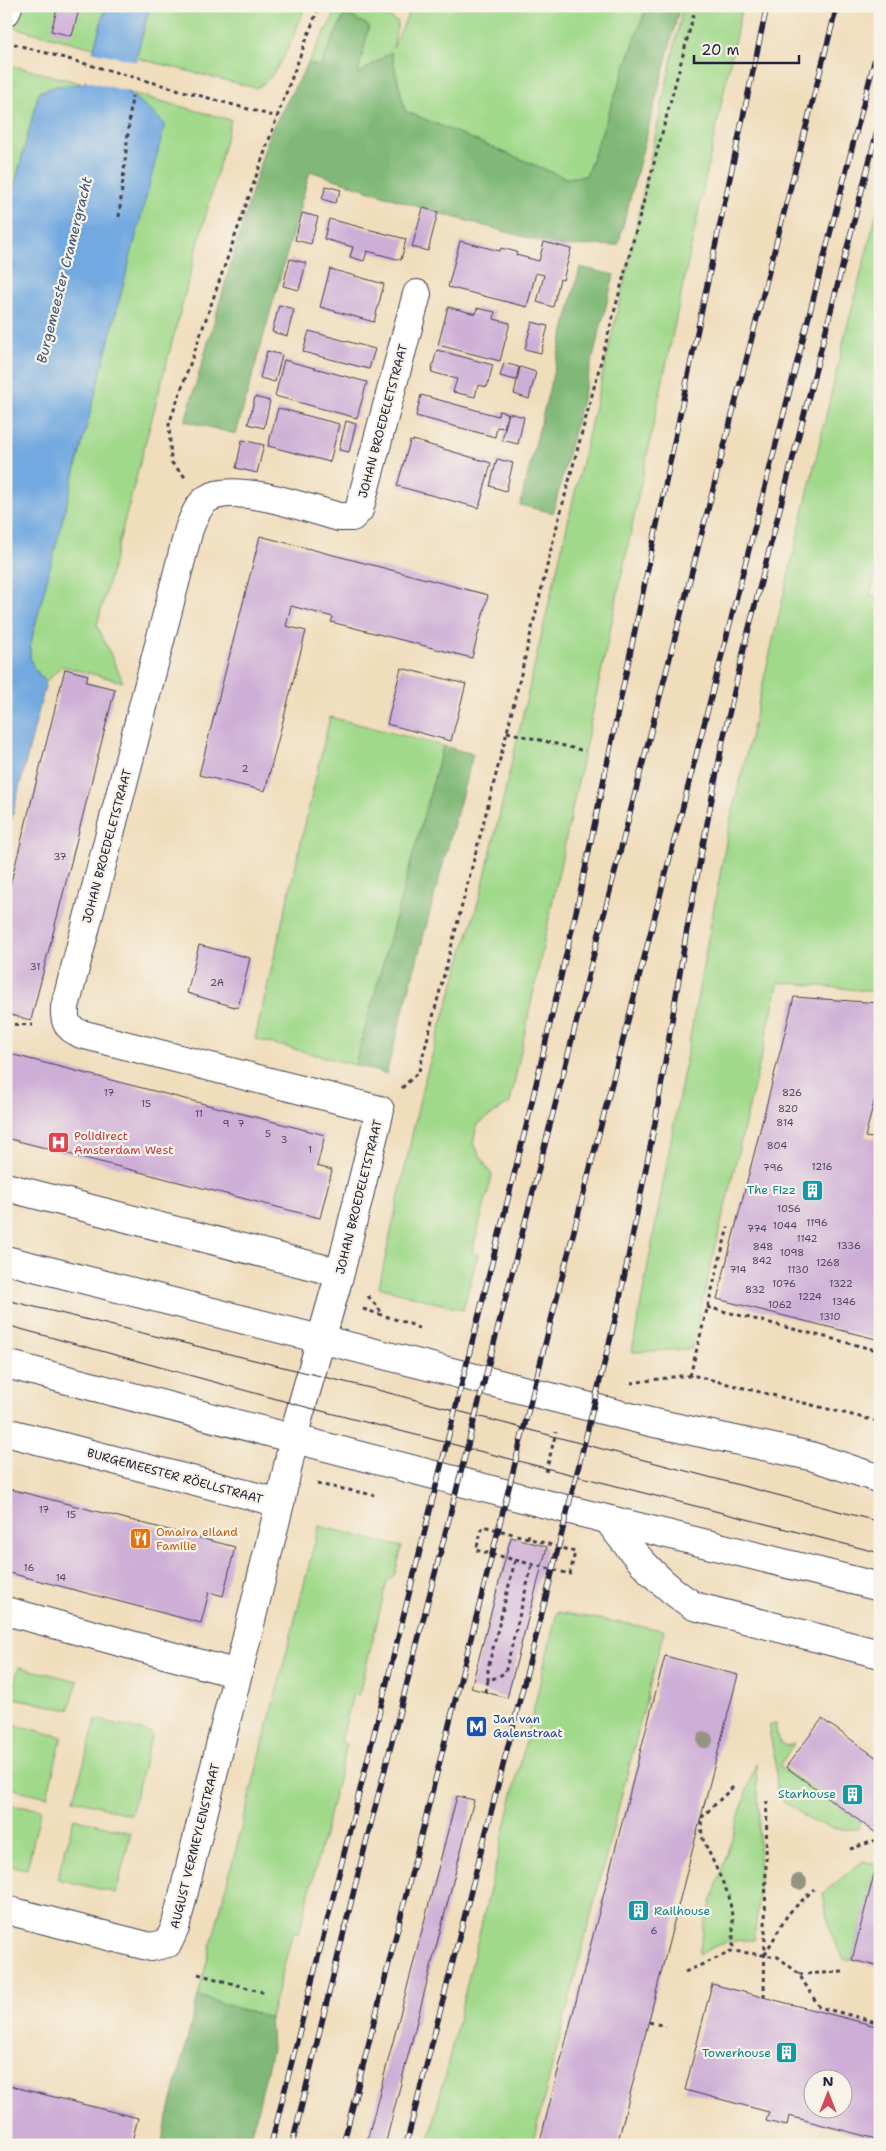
<svg xmlns="http://www.w3.org/2000/svg" width="886" height="2151" font-family="'Shantell Sans',sans-serif">
  <rect width="100%" height="100%" fill="#f7f3e8"/>
  <filter id="ink" filterUnits="userSpaceOnUse"><feTurbulence type="fractalNoise" baseFrequency=".02" numOctaves="2"/><feDisplacementMap in="SourceGraphic" scale="10" xChannelSelector="R" yChannelSelector="G"/><feConvolveMatrix kernelMatrix="1 2 1 2 8 2 1 2 1" color-interpolation-filters="sRGB"/></filter>
  <filter id="wash" filterUnits="userSpaceOnUse"><feTurbulence type="fractalNoise" baseFrequency=".0096" numOctaves="4" result="noise"/><feDisplacementMap in="SourceGraphic" scale="20" xChannelSelector="R" yChannelSelector="G"/><feGaussianBlur stdDeviation="1.12" result="paint"/><feColorMatrix in="noise" values="0 0 0 0 0 0 0 0 0 0 0 0 0 0 0 0 0 1.4 0 .05"/><feComposite in="paint" operator="in"/></filter>
  <g filter="url(#wash)">
    <rect width="100%" height="100%" fill="#f0ddbc"/>
    <path fill="#a1d98b" stroke="#627e63" d="M16 6H106L94 48 11 27Z
      M150 6H306C295 29 281 77 256 88L136 58Z
      M339 6H366L398 22 393 48 412 6H647L586 176 566 178 405 111 391 52 357 75 345 13 320 67 308 63Z
      M683 6H742L510 1103 477 1124 473 1143 492 1176 472 1252 478 1254 463 1310 379 1287 423 1085 482 889 624 283Z
      M6 64 84 84 57 86 39 92 6 218Z
      M127 92 231 120 97 625 123 682 62 666 46 682 30 663 29 653 132 96Z
      M880 200V554L870 595 880 596V992L779 982 691 1349 632 1352 728 831 846 331Z
      M330 717 443 746 355 1065 255 1039Z
      M319 1526 402 1547 395 1574 387 1582 359 1695 353 1694 341 1742 347 1744 299 1933 293 1932 270 2018 198 1996Z
      M557 1612 664 1630 532 2145 502 2136 500 2145H428Z
      M19 1667 78 1681 69 1710 10 1697Z
      M96 1719 152 1733 131 1815 74 1799Z
      M6 1722 62 1737 47 1797 6 1787Z
      M770 1724H776C776 1735 776 1741 786 1746L794 1744 779 1766 860 1821 859 1829H836L811 1821 785 1802 777 1790 775 1760 770 1735Z
      M756 1763 759 1814V1897L754 1940C730 1940 719 1943 699 1955L704 1925Z
      M6 1805 41 1809 27 1869 6 1865Z
      M74 1818 131 1833 116 1893 57 1879Z
      M863 1861 877 1865 852 1960H845C830 1938 827 1919 823 1893Z"/>
    <path fill="#80b977" stroke="#516e59" d="M647 6H680L618 245 557 246 431 211 310 171 236 434 185 421 269 134 308 63 320 67 345 13 369 26 358 74 391 52 405 111 566 178 586 176Z
      M580 267 614 275 553 513 520 505Z
      M443 746 473 754 386 1074 355 1065Z
      M198 1996 270 2018 272 2049 249 2145H161Z"/>
    <path fill="#72a9e0" stroke="#4a668e" d="M106 6H150L127 92 149 109 165 124 33 634C28 658 28 664 46 682L6 840V218L39 92 57 86 84 84Z"/>
    <path fill="#f0ddbc" d="M91 51 138 62 130 91 131 92 83 80Z"/>
    <g id="blocks">
      <path fill="#ceadd6" fill-rule="evenodd" d="M58 6H80L72 36 51 31Z
        M326 186 341 190 335 203 322 199Z
        M423 208 438 212 428 251 412 247Z
        M302 213 318 217 311 244 295 240Z
        M329 219 406 239 401 260 367 251 364 261 350 257 353 247 324 239Z
        M460 241 500 251 501 248 517 252 516 255 539 261 544 242 571 249 563 280 560 279 553 307 537 302 544 275 536 273 527 307 448 287Z
        M290 259 306 263 299 290 283 286Z
        M330 269 384 284 374 322 320 307Z
        M279 305 294 309 287 336 272 332Z
        M448 307 476 314 477 308 495 312 494 319 510 323 500 361 438 345Z
        M532 322 548 326 541 353 525 349Z
        M309 331 375 349 369 369 303 352Z
        M437 350 493 365 487 387 478 385 475 397 453 392 457 379 431 372Z
        M267 351 282 355 275 382 260 378Z
        M284 360 367 382 357 418 275 396Z
        M504 363 519 367 516 380 500 376Z
        M520 367 536 372 529 399 514 394Z
        M421 395 498 416 499 411 508 413 504 428 497 427 495 437 416 416Z
        M255 397 270 401 264 428 248 424Z
        M278 408 339 424 330 462 268 446Z
        M509 413 524 417 518 444 502 440Z
        M346 421 356 424 349 452 339 450Z
        M242 440 264 445 257 473 236 468Z
        M413 440 491 463 479 508 397 486 410 441 413 442Z
        M497 459 513 463 506 491 490 486Z
        M260 536 488 595 472 658 331 622 333 617 291 606 286 626 306 631 265 791 199 775Z
        M401 668 466 684 451 741 387 724Z
        M65 669 88 675 86 682 115 689 31 1020 6 1014V901Z
        M199 945 250 958 238 1008 187 993Z
        M794 997 880 1003V1079L865 1137 880 1139V1340L717 1299Z
        M6 1053 325 1135 317 1166 332 1170 320 1218 6 1138Z
        M6 1488 235 1547 223 1596 209 1592 201 1623 6 1572Z
        M511 1537 547 1547 507 1698 471 1688Z
        M665 1656 738 1675 696 1836 617 2145H539Z
        M822 1719 880 1760V1836L786 1767Z
        M457 1796 474 1800 385 2145H366Z
        M879 1855H880V1967L852 1960Z
        M712 1984 880 2027V2140L789 2116 787 2126 766 2121 769 2112 685 2090ZM814 2078H844V2108H814Z
        M6 2085 138 2118 131 2145H6Z"/>
    </g>
  </g>
  <g filter="url(#ink)">
    <use href="#blocks" fill-opacity="0" stroke="#413e4e" stroke-width="1"/>
    <g fill="none" stroke-linecap="round" stroke-linejoin="round">
      <defs>
        <path id="minor" d="M6 12 8 6
          M6 1187 340 1273
          M6 1432 280 1503
          M609 1521C632 1553 660 1585 694 1606L880 1654
          M6 1611 238 1674
          M6 1910 151 1947 168 1943 175 1928 280 1503 297 1423 340 1273 380 1110 81 1034C67 1028 64 1022 65 1007L189 529C193 519 198 505 207 499 233 481 309 509 339 517H352L359 510 417 294"/>
        <path id="major" d="M6 1260 650 1422 811 1456 880 1479
          M6 1364 538 1502 880 1587"/>
      </defs>
      <use href="#minor" stroke="#413e4e" stroke-width="30"/>
      <use href="#major" stroke="#413e4e" stroke-width="30"/>
      <path stroke="#413e4e" stroke-width="3" stroke-dasharray="4 4" stroke-linecap="butt" d="M14 44 277 117
        M119 217 132 96
        M185 477 171 462 169 424 277 117 319 6
        M507 732 585 751
        M6 1024 33 1025
        M402 1088 419 1071 507 732 554 537 696 6
        M368 1296 383 1314
        M707 1307 880 1351
        M363 1309 410 1324 423 1330
        M690 1376 728 1227
        M631 1383 680 1376H696L880 1422
        M546 1472 556 1432
        M317 1484 374 1495
        M528 1538 483 1526 476 1550 570 1574 575 1552 528 1538 529 1534
        M488 1681V1668L515 1561
        M485 1692 488 1681 505 1673 532 1565
        M733 1787 701 1818 702 1837 729 1896 733 1922V1951
        M850 1849 880 1839
        M765 1954 788 1914 814 1889
        M685 1972 733 1951 778 1957 799 1974 819 2007 880 2023
        M198 1974 266 1993
        M799 1974 843 1972
        M878 1993 880 1988
        M764 1997 767 1798
        M649 2022 665 2026"/>
      <use href="#minor" stroke="#fff" stroke-width="28"/>
      <use href="#major" stroke="#fff" stroke-width="28"/>
      <path stroke="#22223b" stroke-width="1" d="M6 1300 374 1389 880 1522
        M6 1325 302 1406 880 1553"/>
      <defs>
        <path id="rail" d="M271 2145 527 1123 578 903 712 261 767 6
          M292 2145 356 1882 462 1468 837 6
          M343 2145 558 1293 880 39
          M406 2145 543 1609 618 1308 655 1123 687 929 723 740 746 640 880 120"/>
      </defs>
      <use href="#rail" stroke="#22223b" stroke-width="5.5"/>
      <use href="#rail" stroke="#f7f3e8" stroke-width="4" stroke-dasharray="11" stroke-linecap="butt"/>
    </g>
    <g fill="#949482">
      <circle cx="705" cy="1740" r="8"/>
      <circle cx="799" cy="1882" r="8"/>
    </g>
  </g>
  <defs>
    <symbol id="hospital-square" viewBox="-11 -11 22 22"><rect x="-9" y="-9" width="18" height="18" rx="4" fill="#e0444e" stroke="#f7f3e8"/><path d="M-5-5h3v3.5h4V-5h3V5h-3V1.5h-4V5h-3Z" fill="#fff"/></symbol>
    <symbol id="building-square" viewBox="-11 -11 22 22"><rect x="-9" y="-9" width="18" height="18" rx="4" fill="#0f9aa8" stroke="#f7f3e8"/><path d="M-4-6H4V6H1V3H-1V6H-4ZM-2.5-4.3h1.7v1.8h-1.7ZM.8-4.3h1.7v1.8H.8ZM-2.5-1h1.7V.8h-1.7ZM.8-1h1.7V.8H.8Z" fill="#fff"/></symbol>
    <symbol id="restaurant-square" viewBox="-11 -11 22 22"><rect x="-9" y="-9" width="18" height="18" rx="4" fill="#e8710a" stroke="#f7f3e8"/><path d="M-5-6h1v4h1v-4h1v4h1v-4h1v5L-1.5 .5V6h-2V.5L-5-1ZM5-6V6H3V1.5H1.5Q1.5-4 5-6Z" fill="#fff"/></symbol>
    <symbol id="metro-square" viewBox="-11 -11 22 22"><rect x="-9" y="-9" width="18" height="18" rx="4" fill="#1a4fb4" stroke="#f7f3e8"/><path d="M-5.5 5V-5H-3L0 0L3-5H5.5V5H3V-.5L0 4L-3-.5V5Z" fill="#fff"/></symbol>
  </defs>
  <g fill-rule="evenodd">
    <use href="#hospital-square" x="46" y="1130" width="25" height="25"/>
    <use href="#building-square" x="800" y="1178" width="25" height="25"/>
    <use href="#restaurant-square" x="128" y="1526" width="25" height="25"/>
    <use href="#metro-square" x="464" y="1714" width="25" height="25"/>
    <use href="#building-square" x="840" y="1782" width="25" height="25"/>
    <use href="#building-square" x="626" y="1898" width="25" height="25"/>
    <use href="#building-square" x="774" y="2040" width="25" height="25"/>
  </g>
  <g text-anchor="middle" stroke-width="4.5" stroke-linejoin="round" paint-order="stroke">
    <g font-size="10" fill="#4d4562">
      <text x="245" y="772">2</text>
      <text x="60" y="860">37</text>
      <text x="35" y="970">31</text>
      <text x="217" y="986">2A</text>
      <text x="109" y="1096">17</text>
      <text x="792" y="1096">826</text>
      <text x="146" y="1107">15</text>
      <text x="788" y="1112">820</text>
      <text x="199" y="1117">11</text>
      <text x="785" y="1126">814</text>
      <text x="226" y="1127">9</text>
      <text x="241" y="1127">7</text>
      <text x="268" y="1137">5</text>
      <text x="284" y="1143">3</text>
      <text x="777" y="1149">804</text>
      <text x="310" y="1153">1</text>
      <text x="822" y="1170">1216</text>
      <text x="773" y="1171">796</text>
      <text x="789" y="1212">1056</text>
      <text x="817" y="1226">1196</text>
      <text x="785" y="1229">1044</text>
      <text x="757" y="1232">774</text>
      <text x="807" y="1242">1142</text>
      <text x="849" y="1249">1336</text>
      <text x="763" y="1250">848</text>
      <text x="792" y="1256">1098</text>
      <text x="762" y="1264">842</text>
      <text x="828" y="1266">1268</text>
      <text x="738" y="1273">714</text>
      <text x="798" y="1273">1130</text>
      <text x="784" y="1287">1076</text>
      <text x="841" y="1287">1322</text>
      <text x="755" y="1293">832</text>
      <text x="810" y="1300">1224</text>
      <text x="844" y="1305">1346</text>
      <text x="780" y="1308">1062</text>
      <text x="830" y="1320">1310</text>
      <text x="44" y="1513">17</text>
      <text x="71" y="1518">15</text>
      <text x="29" y="1571">16</text>
      <text x="61" y="1581">14</text>
      <text x="654" y="1934">6</text>
    </g>
    <g font-size="12" fill="#22223b" stroke="#f7f3e8">
      <text transform="translate(383 421) rotate(-75)" y="4">JOHAN BROEDELETSTRAAT</text>
      <text transform="translate(107 846) rotate(-75)" y="4">JOHAN BROEDELETSTRAAT</text>
      <text transform="translate(359 1197) rotate(-76)" y="4">JOHAN BROEDELETSTRAAT</text>
      <text transform="translate(175 1476) rotate(15)" y="4">BURGEMEESTER RÖELLSTRAAT</text>
      <text transform="translate(195 1846) rotate(-76)" y="4">AUGUST VERMEYLENSTRAAT</text>
    </g>
    <g font-size="12" fill="#be3a42" stroke="#f7f3e8" text-anchor="start">
      <text x="74" y="1140">Polidirect<tspan x="74" dy="14">Amsterdam West</tspan></text>
    </g>
    <g font-size="12" fill="#0d838f" stroke="#f7f3e8" text-anchor="end">
      <text x="796" y="1194">The Fizz</text>
      <text x="836" y="1798">Starhouse</text>
      <text x="654" y="1915" text-anchor="start">Railhouse</text>
      <text x="771" y="2057">Towerhouse</text>
    </g>
    <g font-size="12" fill="#c56008" stroke="#f7f3e8" text-anchor="start">
      <text x="156" y="1536">Omaira eiland<tspan x="156" dy="14">Familie</tspan></text>
    </g>
    <g font-size="12" fill="#164399" stroke="#f7f3e8" text-anchor="start">
      <text x="493" y="1723">Jan van<tspan x="493" dy="14">Galenstraat</tspan></text>
    </g>
    <g font-size="14" font-style="italic" fill="#3e5175" stroke="#f7f3e8">
      <text transform="translate(64 270) rotate(-76)" y="5">Burgemeester Cramergracht</text>
    </g>
  </g>
  <rect width="886" height="2151" fill="none" stroke="#f7f3e8" stroke-width="25"/>
  <g transform="translate(828 2094)"><circle r="24" fill="#f7f3e8" stroke="#a29fa3"/>
  <path d="M0-4L9 19L0 12L-9 19Z" fill="#d1495b"/>
  <text y="-8" font-size="14" font-weight="bold" text-anchor="middle" fill="#22223b">N</text>
  </g>
  <path d="M694 55v8h105v-8" fill="none" stroke="#22223b" stroke-width="2.5"/>
  <text x="701" y="55" font-size="15" fill="#22223b" stroke="#f7f3e8" stroke-width="4" paint-order="stroke">20 m</text>
</svg>
